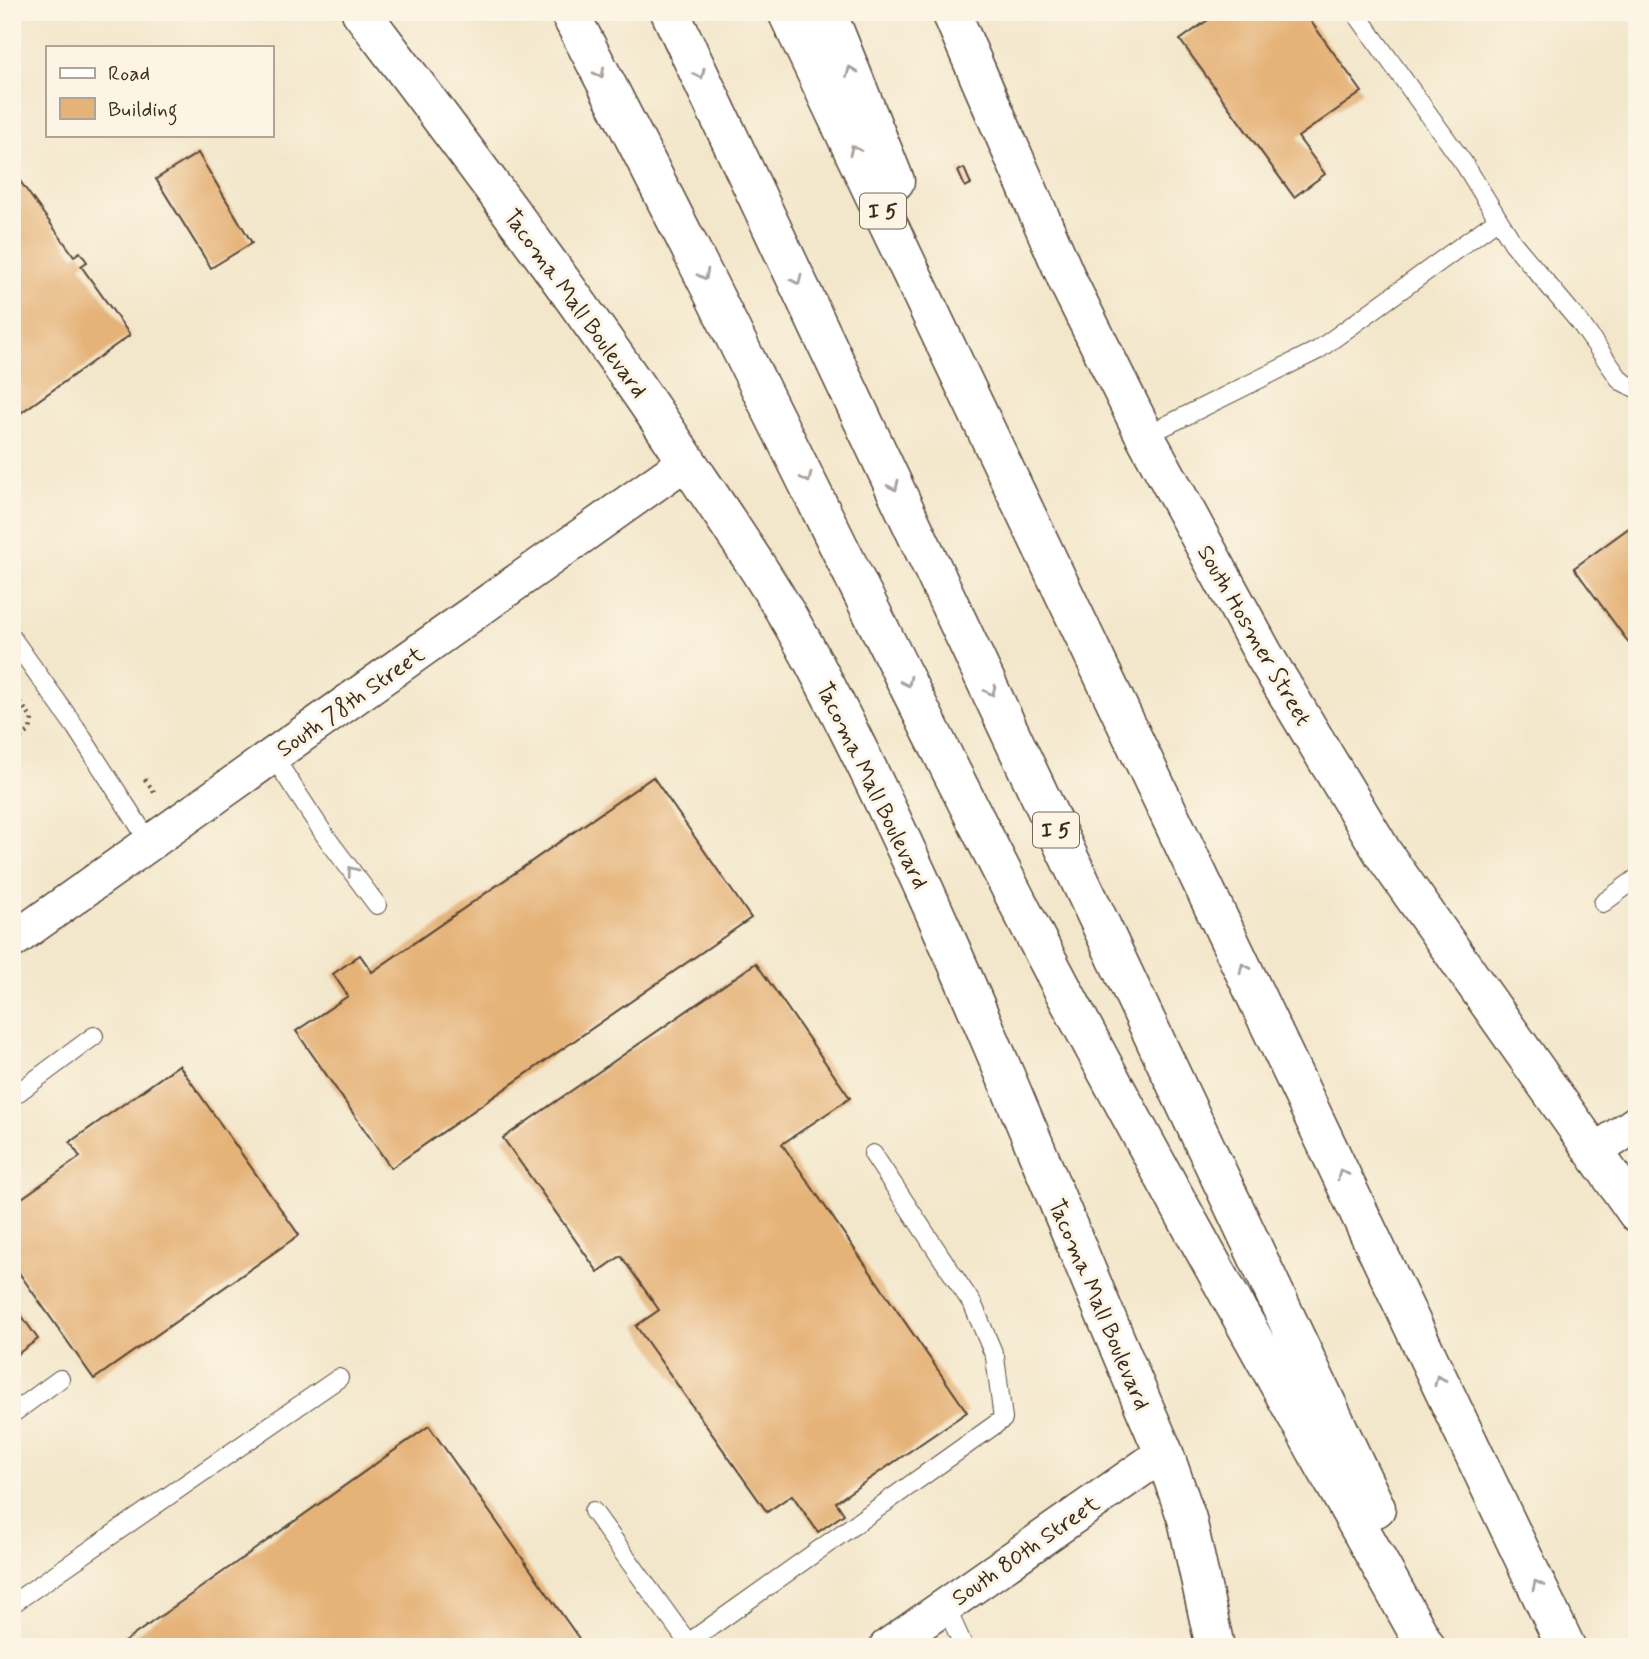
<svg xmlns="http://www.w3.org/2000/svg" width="1649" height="1659" font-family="Mynerve,sans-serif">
  <rect width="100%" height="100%" fill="#fcf5e5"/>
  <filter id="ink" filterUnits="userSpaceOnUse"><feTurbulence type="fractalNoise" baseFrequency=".0143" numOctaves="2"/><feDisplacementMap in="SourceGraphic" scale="14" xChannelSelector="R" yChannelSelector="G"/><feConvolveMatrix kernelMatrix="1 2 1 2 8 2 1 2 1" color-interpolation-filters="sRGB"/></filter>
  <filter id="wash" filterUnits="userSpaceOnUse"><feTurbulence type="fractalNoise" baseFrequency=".00686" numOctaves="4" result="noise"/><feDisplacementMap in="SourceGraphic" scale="28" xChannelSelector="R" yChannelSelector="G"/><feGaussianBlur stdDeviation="1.57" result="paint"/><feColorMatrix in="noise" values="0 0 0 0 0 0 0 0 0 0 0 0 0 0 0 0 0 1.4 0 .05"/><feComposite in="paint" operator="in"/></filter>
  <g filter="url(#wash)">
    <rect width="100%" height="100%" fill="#f3e7cb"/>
    <g id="blocks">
      <path fill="#e5b278" d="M1219 12H1304L1362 92 1298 137 1325 174 1294 197 1180 40Z
        M198 153 252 243 211 268 156 179Z
        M964 168 971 184 965 187 958 171Z
        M12 170 74 256 80 252 87 262 81 266 130 335 12 419Z
        M1637 522V654L1574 568Z
        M653 777 751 918 391 1168 296 1031 348 996 333 974 360 955 372 972Z
        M756 963 850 1098 782 1144 967 1412 836 1502 844 1514 818 1532 792 1495 767 1512 636 1326 659 1310 621 1256 598 1272 503 1138Z
        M179 1065 299 1235 94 1379 12 1263V1205L80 1157 70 1142Z
        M12 1302 38 1339 12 1358Z
        M429 1426 585 1647H117Z"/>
    </g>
  </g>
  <g filter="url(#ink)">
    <use href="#blocks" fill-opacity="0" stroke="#574638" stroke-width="2"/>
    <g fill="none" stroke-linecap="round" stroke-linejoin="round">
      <defs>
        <path id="lane" d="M1355 12 1465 165 1513 243 1581 324 1621 381 1637 389
          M1145 436 1318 350 1497 220
          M12 638 76 728 150 843
          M273 756 326 837 377 905
          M1603 903 1637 878
          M12 1097 94 1036
          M12 1414 60 1379
          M593 1511 691 1647
          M12 1604 339 1378
          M945 1605 964 1647
          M688 1643 1003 1419 995 1357 973 1305 873 1154"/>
        <path id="street" d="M12 941 687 461
          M1594 1152 1637 1123
          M887 1647 1164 1453"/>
        <path id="secondary" d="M361 12C471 158 582 304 684 457 729 524 775 590 813 661 948 916 1049 1189 1164 1453L1187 1519 1215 1647
          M951 12 1069 284 1145 436 1264 655 1383 853 1637 1213"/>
        <path id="highway" d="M569 12C730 319 878 632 1037 940 1161 1178 1295 1412 1426 1647
          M670 12 1376 1508
          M787 12 1566 1647
          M827 12 895 181"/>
      </defs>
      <use href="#lane" stroke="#574638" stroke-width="20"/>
      <use href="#street" stroke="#574638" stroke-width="38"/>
      <use href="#secondary" stroke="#574638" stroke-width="41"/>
      <use href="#highway" stroke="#574638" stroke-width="41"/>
      <path stroke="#574638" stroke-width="4.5" stroke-dasharray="2 5" stroke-linecap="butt" d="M12 691 32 719 30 731 12 743
        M145 779 156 795"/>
      <use href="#lane" stroke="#fff" stroke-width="18"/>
      <use href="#street" stroke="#fff" stroke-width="35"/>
      <use href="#secondary" stroke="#fff" stroke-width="38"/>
      <use href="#highway" stroke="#fff" stroke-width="38"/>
    </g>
    <defs><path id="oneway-chevron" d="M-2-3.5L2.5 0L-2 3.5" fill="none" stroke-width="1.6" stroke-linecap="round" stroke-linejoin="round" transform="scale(1.75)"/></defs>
    <g stroke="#a79f9a">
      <use href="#oneway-chevron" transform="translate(851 71) rotate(-112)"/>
      <use href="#oneway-chevron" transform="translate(600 73) rotate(62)"/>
      <use href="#oneway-chevron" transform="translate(700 74) rotate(65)"/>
      <use href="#oneway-chevron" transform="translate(854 150) rotate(-116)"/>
      <use href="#oneway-chevron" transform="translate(704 275) rotate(63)"/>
      <use href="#oneway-chevron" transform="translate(797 280) rotate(65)"/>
      <use href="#oneway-chevron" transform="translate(807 478) rotate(64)"/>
      <use href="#oneway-chevron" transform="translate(894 486) rotate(65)"/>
      <use href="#oneway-chevron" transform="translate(907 682) rotate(64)"/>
      <use href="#oneway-chevron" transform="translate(991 691) rotate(65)"/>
      <use href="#oneway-chevron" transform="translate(352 871) rotate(-127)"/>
      <use href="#oneway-chevron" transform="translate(1244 968) rotate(-115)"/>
      <use href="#oneway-chevron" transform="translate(1342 1174) rotate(-115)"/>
      <use href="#oneway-chevron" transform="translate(1439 1380) rotate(-115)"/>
      <use href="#oneway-chevron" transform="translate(1537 1585) rotate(-115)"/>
    </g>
  </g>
  <g text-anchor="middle" stroke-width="6" stroke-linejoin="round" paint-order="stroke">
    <g fill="#fcf5e5" stroke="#75675a" stroke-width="2">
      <rect x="860" y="193.5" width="46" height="35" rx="5"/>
      <rect x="1033" y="812.5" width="46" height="35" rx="5"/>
    </g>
    <g font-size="21" font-weight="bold" fill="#3b2a1e">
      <text x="883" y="218">I 5</text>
      <text x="1056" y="837">I 5</text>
    </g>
    <g font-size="23" fill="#3b2a1e" stroke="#fcf5e5">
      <text transform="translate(576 303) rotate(54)" y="8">Tacoma Mall Boulevard</text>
      <text transform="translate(1255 635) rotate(60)" y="8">South Hosmer Street</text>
      <text transform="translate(350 701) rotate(-35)" y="8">South 78th Street</text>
      <text transform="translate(873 785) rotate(64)" y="8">Tacoma Mall Boulevard</text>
      <text transform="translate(1100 1304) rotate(67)" y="8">Tacoma Mall Boulevard</text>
      <text transform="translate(1025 1550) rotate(-35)" y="8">South 80th Street</text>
    </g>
  </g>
  <rect width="1649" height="1659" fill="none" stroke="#fcf5e5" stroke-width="42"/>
  <rect x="46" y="46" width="228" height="91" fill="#fcf5e5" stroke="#afa495" stroke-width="2"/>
  <rect x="60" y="68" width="35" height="10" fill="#ffffff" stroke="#afa495" stroke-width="2"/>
  <text x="108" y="80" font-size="21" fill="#3b2a1e">Road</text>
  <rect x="60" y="98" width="35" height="21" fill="#e5b278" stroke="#afa495" stroke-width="2"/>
  <text x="108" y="116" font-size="21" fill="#3b2a1e">Building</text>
</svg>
